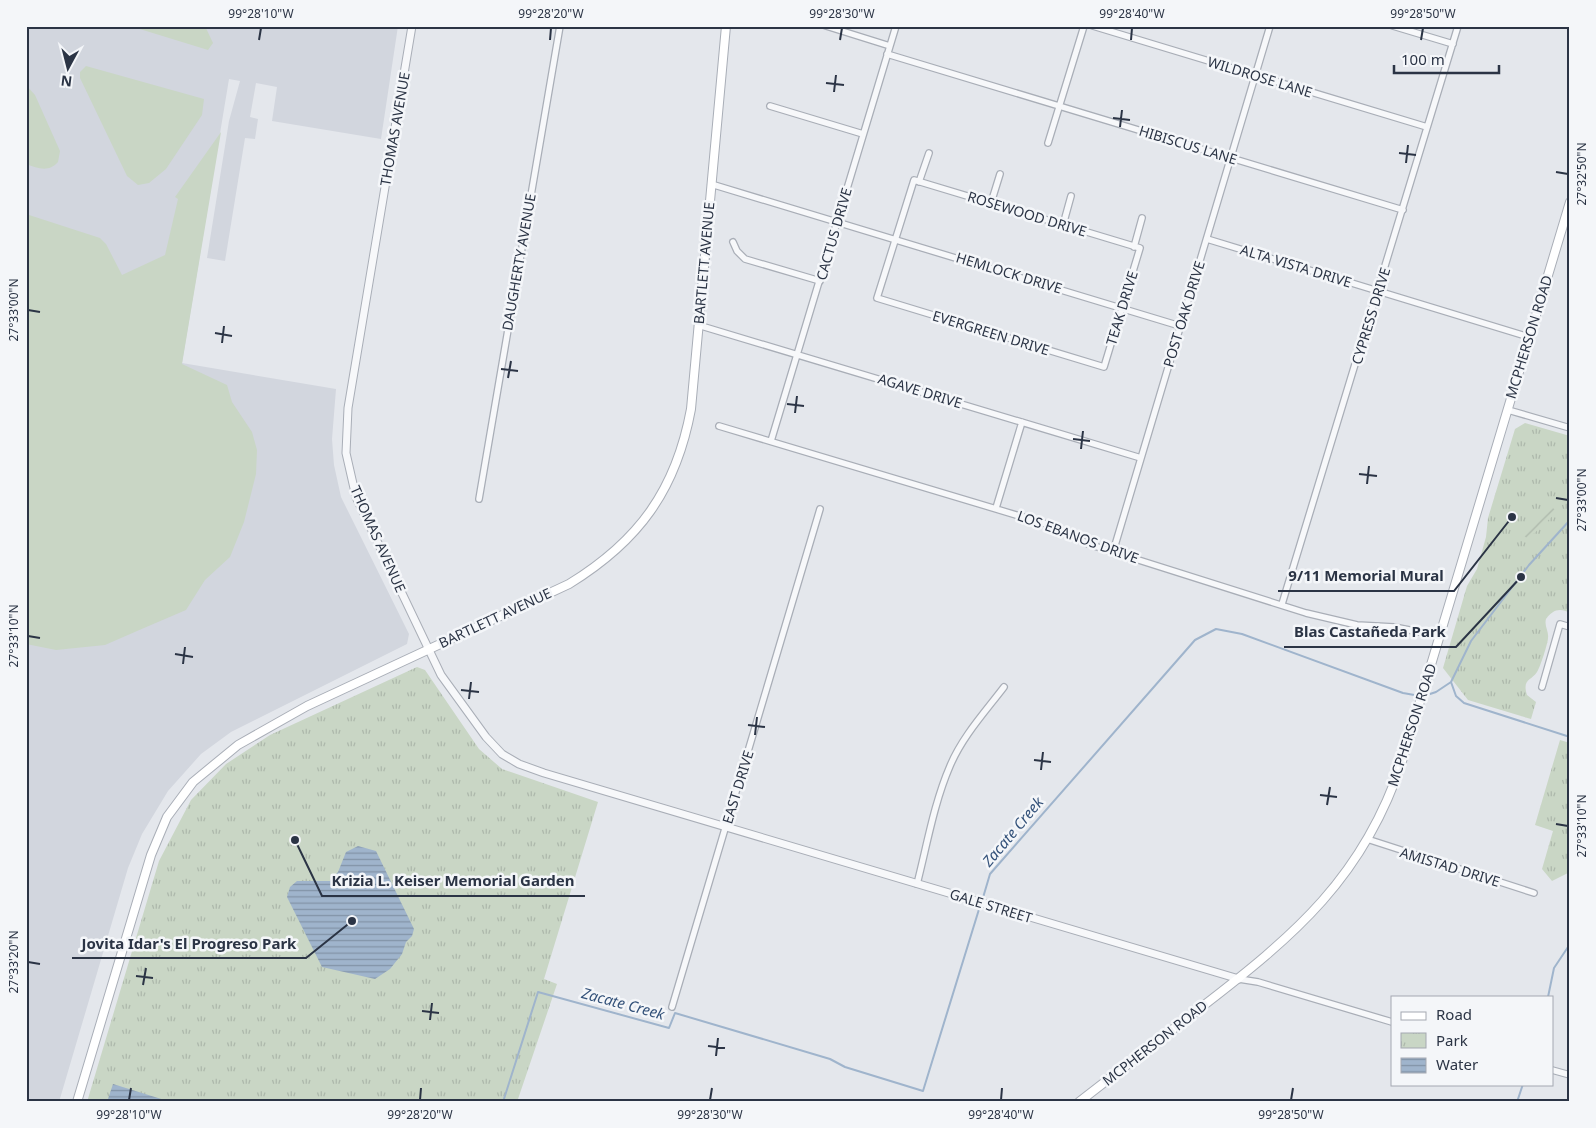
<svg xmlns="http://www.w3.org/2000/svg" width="1596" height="1128" font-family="'Noto Sans',sans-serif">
  <defs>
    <pattern id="park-tufts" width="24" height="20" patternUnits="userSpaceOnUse" patternTransform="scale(1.25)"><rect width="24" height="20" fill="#c9d6c5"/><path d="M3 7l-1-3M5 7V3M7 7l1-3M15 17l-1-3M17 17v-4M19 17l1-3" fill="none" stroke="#adb8ab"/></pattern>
    <pattern id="garden-furrows" width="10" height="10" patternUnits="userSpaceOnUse" patternTransform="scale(1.25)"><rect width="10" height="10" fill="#c9d6c5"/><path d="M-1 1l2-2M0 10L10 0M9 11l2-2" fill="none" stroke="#adb8ab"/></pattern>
    <pattern id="water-rules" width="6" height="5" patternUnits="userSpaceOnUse" patternTransform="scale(1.25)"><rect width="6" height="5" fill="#9fb4cc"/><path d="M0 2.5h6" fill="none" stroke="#8293a7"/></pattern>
  </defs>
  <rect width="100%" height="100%" fill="#e4e7ec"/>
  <path fill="#d2d6de" d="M26 26H398L381 139 272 121 277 87 256 83 250 117 258 119 255 139 245 138 225 261 207 258 229 121 240 81 229 79 182 363 336 389 332 439 334 465 341 497 409 634 407 644 231 732 201 754 168 791 142 834 128 868 59 1102H26Z"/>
  <path fill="#c9d6c5" d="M130 26H205L213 43 208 50Z
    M86 66 204 99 202 115 166 169 149 183 138 185 127 176 80 78V72Z
    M26 85 35 95 60 151 58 162C48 173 38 168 26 164Z
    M221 132 182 364 227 385 232 402 252 432 257 450 256 474 244 522 230 557 205 580 186 610 144 628 105 645 56 650 26 644V214L100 238 106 244 122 275 165 255 178 199 175 197Z"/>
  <path fill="url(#park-tufts)" d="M1525 423 1570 436V613C1560 607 1552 610 1546 619 1544 626 1549 631 1548 638 1548 643 1540 668 1537 672 1531 681 1522 679 1527 695L1536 702 1531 719 1468 700 1443 668 1467 586 1477 569 1486 537 1488 518 1515 429Z
    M417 667 425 670 479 749 502 769 598 802 544 979 557 984 517 1102H87L159 861 191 800 226 764 270 735Z
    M1560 740 1570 743V872L1552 881 1542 869 1553 831 1535 825Z"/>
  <path fill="url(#garden-furrows)" d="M1552 507 1557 512 1528 539 1523 535Z"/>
  <path fill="url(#water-rules)" d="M358 846 376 851 414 929 412 936 406 942 402 954 390 969 375 979 322 967 287 897 290 887 297 881H330L338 872 346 852Z
    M113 1084 171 1102H107Z"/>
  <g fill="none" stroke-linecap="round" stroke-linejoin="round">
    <path stroke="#9fb4cc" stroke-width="2" d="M1451 682 1456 696 1464 703 1570 737
      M1424 696 1436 692 1451 682 1471 641 1529 565 1570 520
      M982 901 990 874 1195 640 1216 629 1242 634 1403 693 1420 696
      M1548 997 1554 968 1570 944
      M503 1102 538 992 669 1028 675 1013 830 1059 845 1067 923 1091 980 906
      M1517 1102 1523 1084"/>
    <defs>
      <path id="minor" d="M826 26 890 46
        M1093 26 1427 127
        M1393 26 1453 44
        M887 54 1403 210
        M770 106 863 134
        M1048 143 1084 26
        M914 180 1140 248 1104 367 877 298Z
        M919 182 929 153
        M711 184 1180 326
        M991 203 1000 174
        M1063 225 1071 196
        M1207 239 1529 337
        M733 242 737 251 745 259 820 281
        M1134 247 1142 218
        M698 325 1141 458
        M1508 410 1570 428
        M719 426 1053 526 1088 544 1306 613 1357 625 1394 627 1440 636
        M771 441 896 26
        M479 499 560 26
        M996 508 1022 422
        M1113 552 1270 26
        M1282 604 1458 26
        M1542 687 1560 624 1570 627
        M1367 839 1534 893
        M917 884C927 845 934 803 950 766 962 737 985 712 1004 687
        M1239 979 1258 982 1392 1022
        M672 1007 820 509
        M1552 1070 1570 1075"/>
      <path id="tertiary" d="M412 26 348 408 346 453 356 497 441 675 486 737 502 754 519 764 544 773 1239 979"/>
      <path id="secondary" d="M77 1102 151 855 167 817 193 782 238 745 307 706 569 584C639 541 676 490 691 409L726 26
        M1079 1102C1119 1071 1159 1040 1199 1009 1294 936 1365 877 1403 758L1570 202"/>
    </defs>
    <use href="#minor" stroke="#a9aeb7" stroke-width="8"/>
    <use href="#tertiary" stroke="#a9aeb7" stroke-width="9"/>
    <use href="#secondary" stroke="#a9aeb7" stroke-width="10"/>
    <use href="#minor" stroke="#f7f8fa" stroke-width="5.5"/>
    <use href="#tertiary" stroke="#f7f8fa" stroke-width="7"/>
    <use href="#secondary" stroke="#fff" stroke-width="8"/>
  </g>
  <path fill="none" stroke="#2b3445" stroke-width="2" d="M259 40 261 28M550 40 551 28M840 40 842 28M1131 40 1132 28M1421 40 1423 28M826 83 844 85M834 92 836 75M1113 118 1130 120M1120 127 1122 110M1399 153 1416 155M1406 163 1408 145M1556 172 1568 174M28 310 40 312M215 333 232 336M222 343 224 326M501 369 518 371M508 378 511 361M787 404 804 406M795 413 797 396M1073 439 1090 441M1081 449 1083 431M1359 474 1377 476M1367 484 1369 466M1556 498 1568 500M28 636 40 638M175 654 193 657M183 664 185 647M461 690 479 692M469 699 471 682M748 725 765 727M755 735 757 717M1034 760 1051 762M1041 770 1043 752M1320 795 1337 797M1327 805 1330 787M1556 824 1568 826M28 962 40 964M136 976 153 978M143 985 146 968M422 1011 439 1013M430 1020 432 1003M708 1046 725 1048M716 1056 718 1038M129 1100 131 1088M420 1100 421 1088M710 1100 712 1088M1001 1100 1002 1088M1291 1100 1293 1088"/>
  <g text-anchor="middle" stroke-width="5" stroke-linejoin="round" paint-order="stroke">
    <g font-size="14" fill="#2b3445" stroke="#f4f6f9">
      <text transform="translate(1260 77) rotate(17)" y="5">WILDROSE LANE</text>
      <text transform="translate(395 129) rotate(-80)" y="5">THOMAS AVENUE</text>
      <text transform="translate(1188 145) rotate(17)" y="5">HIBISCUS LANE</text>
      <text transform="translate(1027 214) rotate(17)" y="5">ROSEWOOD DRIVE</text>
      <text transform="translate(834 234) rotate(-74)" y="5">CACTUS DRIVE</text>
      <text transform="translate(519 262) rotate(-80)" y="5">DAUGHERTY AVENUE</text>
      <text transform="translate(704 263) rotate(-85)" y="5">BARTLETT AVENUE</text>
      <text transform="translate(1296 266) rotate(17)" y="5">ALTA VISTA DRIVE</text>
      <text transform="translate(1009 273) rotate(17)" y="5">HEMLOCK DRIVE</text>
      <text transform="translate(1122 308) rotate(-73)" y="5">TEAK DRIVE</text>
      <text transform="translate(1184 314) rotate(-73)" y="5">POST OAK DRIVE</text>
      <text transform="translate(1371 316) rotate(-73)" y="5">CYPRESS DRIVE</text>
      <text transform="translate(991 333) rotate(17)" y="5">EVERGREEN DRIVE</text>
      <text transform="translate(1529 337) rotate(-73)" y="5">MCPHERSON ROAD</text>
      <text transform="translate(920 391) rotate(17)" y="5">AGAVE DRIVE</text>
      <text transform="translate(1078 537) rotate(20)" y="5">LOS EBANOS DRIVE</text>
      <text transform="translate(378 539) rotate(66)" y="5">THOMAS AVENUE</text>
      <text transform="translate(495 618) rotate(-25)" y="5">BARTLETT AVENUE</text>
      <text transform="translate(1412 725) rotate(-72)" y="5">MCPHERSON ROAD</text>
      <text transform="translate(738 787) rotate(-73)" y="5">EAST DRIVE</text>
      <text transform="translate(1450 867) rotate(17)" y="5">AMISTAD DRIVE</text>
      <text transform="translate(991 906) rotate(17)" y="5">GALE STREET</text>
      <text transform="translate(1155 1043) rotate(-38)" y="5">MCPHERSON ROAD</text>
    </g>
    <g font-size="15" font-style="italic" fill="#34527a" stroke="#f4f6f9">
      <text transform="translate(1013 832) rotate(-50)" y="5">Zacate Creek</text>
      <text transform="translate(623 1004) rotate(15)" y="5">Zacate Creek</text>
    </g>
  </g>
  <path fill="none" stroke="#2b3445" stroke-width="2" d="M1512 517L1454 591H1278M1521 577L1456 647H1284M295 840L322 896H585M352 921L306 958H72"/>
  <g fill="#2b3445" stroke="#f4f6f9" stroke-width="2">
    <circle cx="1512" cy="517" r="5"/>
    <circle cx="1521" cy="577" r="5"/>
    <circle cx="295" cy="840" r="5"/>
    <circle cx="352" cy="921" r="5"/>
  </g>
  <g font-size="15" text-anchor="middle" font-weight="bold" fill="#2b3445" stroke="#f4f6f9" stroke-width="5" stroke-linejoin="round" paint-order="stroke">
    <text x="1366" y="581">9/11 Memorial Mural</text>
    <text x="1370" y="637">Blas Castañeda Park</text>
    <text x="453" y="886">Krizia L. Keiser Memorial Garden</text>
    <text x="189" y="949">Jovita Idar's El Progreso Park</text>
  </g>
  <rect width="1596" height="1128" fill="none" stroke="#f4f6f9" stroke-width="55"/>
  <rect x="1391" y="996" width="162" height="90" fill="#f4f6f9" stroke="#a4a8b1"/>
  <rect x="1401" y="1012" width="25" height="8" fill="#ffffff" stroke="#a4a8b1"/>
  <text x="1436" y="1020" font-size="15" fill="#2b3445">Road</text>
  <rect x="1401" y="1033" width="25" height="15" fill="url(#park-tufts)" stroke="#a4a8b1"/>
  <text x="1436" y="1046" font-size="15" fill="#2b3445">Park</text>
  <rect x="1401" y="1058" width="25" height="15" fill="url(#water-rules)" stroke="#a4a8b1"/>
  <text x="1436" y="1070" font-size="15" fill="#2b3445">Water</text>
  <g transform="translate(68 68) rotate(187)" stroke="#f4f6f9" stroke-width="4" paint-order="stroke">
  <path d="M0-4L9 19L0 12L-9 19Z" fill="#2b3445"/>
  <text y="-8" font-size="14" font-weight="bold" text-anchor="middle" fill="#2b3445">N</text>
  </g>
  <path d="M1394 65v8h105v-8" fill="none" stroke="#2b3445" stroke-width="2.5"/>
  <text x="1401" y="65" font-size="15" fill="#2b3445" stroke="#f4f6f9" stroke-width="4" paint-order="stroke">100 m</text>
  <rect x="28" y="28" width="1540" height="1072" fill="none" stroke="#2b3445" stroke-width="2"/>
  <g font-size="12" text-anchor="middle" fill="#2b3445">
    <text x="261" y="18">99°28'10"W</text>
    <text x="551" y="18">99°28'20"W</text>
    <text x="842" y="18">99°28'30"W</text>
    <text x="1132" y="18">99°28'40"W</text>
    <text x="1423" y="18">99°28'50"W</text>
    <text transform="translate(1582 174) rotate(-90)" y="4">27°32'50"N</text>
    <text transform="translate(14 310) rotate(-90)" y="4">27°33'00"N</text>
    <text transform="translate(1582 500) rotate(-90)" y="4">27°33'00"N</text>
    <text transform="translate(14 636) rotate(-90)" y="4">27°33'10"N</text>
    <text transform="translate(1582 826) rotate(-90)" y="4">27°33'10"N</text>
    <text transform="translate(14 962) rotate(-90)" y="4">27°33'20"N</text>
    <text x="129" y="1119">99°28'10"W</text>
    <text x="420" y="1119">99°28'20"W</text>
    <text x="710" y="1119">99°28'30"W</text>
    <text x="1001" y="1119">99°28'40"W</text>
    <text x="1291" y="1119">99°28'50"W</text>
  </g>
</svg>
